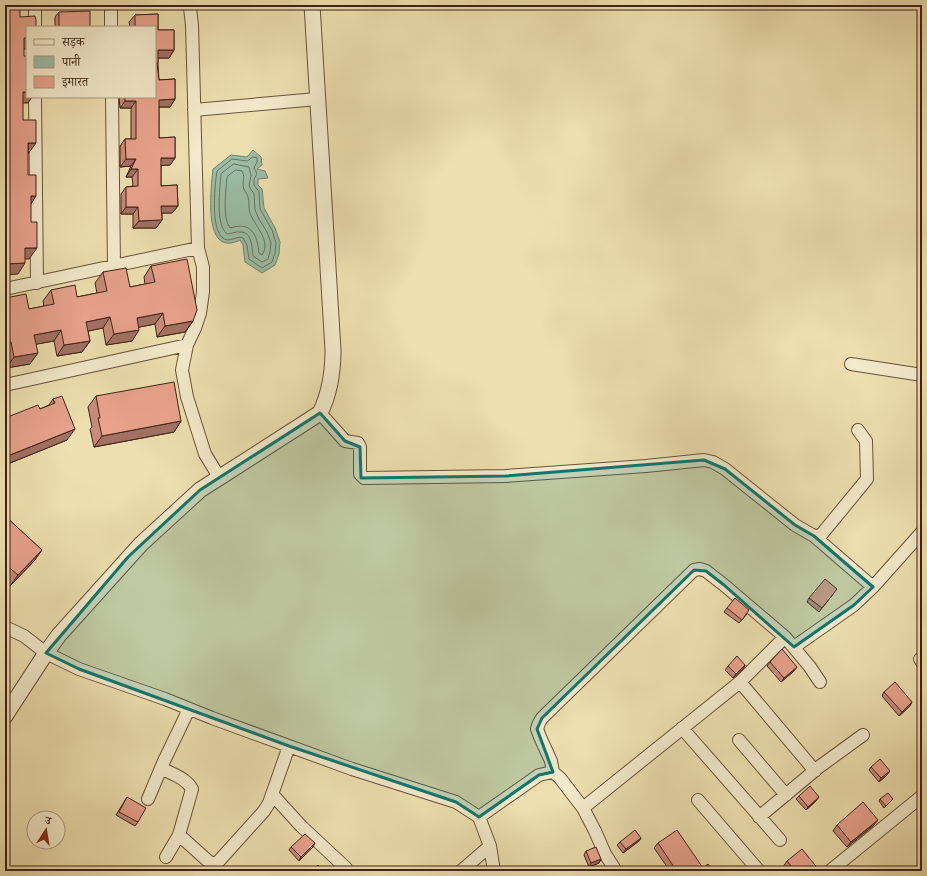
<svg xmlns="http://www.w3.org/2000/svg" width="927" height="876" font-family="Cardo,'Noto Serif Devanagari',serif">
  <rect width="100%" height="100%" fill="#eddfaf"/>
  <filter id="stains"><feTurbulence type="fractalNoise" baseFrequency=".005" numOctaves="4"/><feColorMatrix values="0 0 0 0 .2 0 0 0 0 .09 0 0 0 0 .02 0 0 0 .5 -.17"/></filter>
  <radialGradient id="worn" r=".72"><stop offset=".6" stop-color="#630" stop-opacity="0"/><stop offset="1" stop-color="#630" stop-opacity=".3"/></radialGradient>
  <path fill="#9abda6" stroke="#767f6c" d="M253 150 261 157 262 165 257 169 265 171 268 178 258 179V185L262 189 264 208 275 228 280 242 279 254 275 265 262 273 245 262 243 245 240 240C202 259 211 188 213 169L231 155 247 157Z"/>
  <g fill="none" stroke-linecap="round" stroke-linejoin="round">
    <path stroke="#6c705d" stroke-width="1" d="M253 157 257 158V162L254 168 257 174 254 179V185L259 192 260 209 272 230 276 243 275 253 272 262 262 268 249 259 247 245 243 238 240 237C236 238 231 240 227 240 209 237 215 184 217 171L232 159 247 161Z
      M234 164 249 167 251 175 249 186 254 194 255 210 259 219 267 232 271 243 270 252 268 259 262 262 253 256C252 248 252 232 241 232 236 231 232 234 227 234 215 224 220 190 221 174Z
      M236 170 242 171C245 176 243 181 243 186 244 191 247 193 248 197 250 202 248 208 250 213 254 225 272 241 262 255L259 253C257 235 252 221 230 228 222 218 226 191 227 177Z"/>
    <defs>
      <path id="minor" d="M35 5V27
        M111 5V27
        M187 5 190 8 192 25 198 248 203 267V292L200 313 195 328 187 345 182 370 187 397 205 454 219 477
        M35 97 37 283
        M112 97 114 267
        M194 110 317 99
        M5 289 198 248
        M851 364 922 375
        M5 385 187 345
        M320 413 345 441 358 443 360 447V474L364 478 506 476 646 466 704 460 713 462 725 469 795 525 814 536 821 535 867 479 866 441 858 430
        M814 536 873 587
        M5 627 24 636 46 653 79 669 165 699 212 718 352 769 456 802 479 817 490 846 494 871
        M794 647 854 605 873 587 922 532
        M920 659 922 662
        M740 682 815 771
        M682 728 780 840
        M739 740 786 795
        M161 768C172 774 186 778 192 789L179 835 166 857
        M553 772 551 761 540 737 537 729 539 723 542 718 694 570 700 569 706 571 724 585 785 637 810 667 820 682
        M272 794 301 826 346 868
        M148 799 164 761 189 709
        M698 800 759 871
        M583 808 740 682 785 637
        M479 817 539 775 553 772 560 778 583 808 595 831 605 854 616 871
        M759 817 819 767 863 735
        M179 835 208 861 214 864 218 862 264 811 269 803 289 746
        M461 871 490 846
        M830 871 922 796"/>
      <path id="tertiary" d="M5 716 46 653 59 635 141 544 200 490 320 413C330 393 333 373 333 350L312 5"/>
    </defs>
    <use href="#minor" stroke="#6a513b" stroke-width="14"/>
    <use href="#tertiary" stroke="#6a513b" stroke-width="17"/>
    <use href="#minor" stroke="#f3eacb" stroke-width="12"/>
    <use href="#tertiary" stroke="#f3eacb" stroke-width="15"/>
  </g>
  <path fill="#c88b79" stroke="#3f2214" d="M59 12 90 27H55V17Z
    M158 14V30H174V50L169 58H158V64L159 80 175 79V99L170 107H159V138L175 137V158L170 165H161V186L177 185 178 206 172 213H162V220L156 228H133V214H121V194L126 187 133 186 132 177H126L131 166 120 167V146L125 139H131V108H120L119 97H155V27H130L129 22 135 15Z
    M151 266 193 321 185 332 157 337 155 324 139 327 132 341 106 345 103 328 88 331 90 341 82 352 57 356 54 341 36 344 30 364 6 368 5 361V298L29 309 44 306 43 301 51 290 77 297 97 293 95 283 103 272 130 287 145 284 144 277Z
    M96 396 181 421 174 432 94 447 90 429 92 427 88 407Z
    M53 399 67 440 5 465V418L40 409 49 405Z
    M5 516 42 550 34 561 10 586 5 582Z
    M834 593 819 612 807 602 809 598Z
    M727 608 747 614 739 623 724 612Z
    M770 662 794 671 781 682 767 666Z
    M745 665 743 669 733 678 725 670 728 666Z
    M884 692 910 706 899 716 882 696Z
    M922 756V762L920 760Z
    M871 767 887 775 879 782 869 770Z
    M799 796 816 801 806 810 796 799Z
    M127 797 138 822 135 826 116 815Z
    M880 799H893L884 808 879 801Z
    M837 825H874L847 847 833 831Z
    M641 838 639 841 623 853 617 845 620 842Z
    M658 843 703 868 713 871H670L654 848Z
    M291 847H313L299 861 289 850Z
    M586 851 601 859 599 863 589 867 584 855Z
    M787 861 819 871H787L783 867Z"/>
  <path fill="#a27163" stroke="#3f2214" d="M24 38H27V49H16Z
    M158 50H174L169 58H155Z
    M23 92H27V97H32L28 103H15Z
    M175 99 170 107H154L159 100Z
    M125 101H136L131 108H120Z
    M28 143H36L28 154Z
    M161 158H175L170 165 155 166Z
    M126 159H136L131 166 120 167Z
    M131 169H138L132 177H126Z
    M31 196H36L29 207Z
    M161 206H178L172 213H156Z
    M126 207H138L133 214H121Z
    M162 220 156 228H133L139 221Z
    M25 248H37L29 259H17Z
    M25 263 18 274 5 275V264Z
    M163 313 155 324 130 329 137 318Z
    M110 317 103 328 79 333 86 322Z
    M193 321 185 332 157 337 165 326Z
    M61 330 54 341 27 346 34 335Z
    M139 330 132 341 106 345 114 334Z
    M90 341 82 352 57 356 64 345Z
    M11 342 5 351V343Z
    M38 353 30 364 6 368 14 357Z
    M181 421 174 432 94 447 102 436Z
    M75 429 67 440 5 465V457Z
    M42 550 34 561 10 586 18 575Z
    M745 665 743 669 733 678 736 674Z
    M797 667 794 671 781 682 784 678Z
    M912 702 910 706 899 716 902 712Z
    M890 771 887 775 879 782 881 778Z
    M819 797 816 801 806 810 808 807Z
    M878 820 874 825 847 847 851 842Z
    M641 838 639 841 623 853 626 849Z
    M315 843 313 847 299 861 301 857Z
    M601 859 599 863 589 867 591 863Z"/>
  <path fill="#e8a28d" stroke="#3f2214" d="M5 5H20V17L35 16 36 20V27H27V38H24V56H27V92H23V120H36V143H28V175H36V196H31V222H37V248H25V263L5 264Z
    M90 11V27H59V12Z
    M158 14V30H174V50H158V63H157L159 80 175 79V99L159 100V138L175 137V158H161V186L177 185 178 206H161L162 220 139 221 138 207H126V187L138 186V169H131L136 159H126L125 139H136V101H125V97H155V27H135V15Z
    M187 259 197 310 193 321 165 326 163 313 137 318 139 330 114 334 110 317 86 322 90 341 64 345 61 330 34 335 38 353 14 357 11 342 5 343V298L26 294 29 309 54 304 51 290 75 285 77 297 107 291 103 272 126 268 130 287 155 282 151 266Z
    M174 382 181 421 102 436 98 418H100L96 396Z
    M62 396 75 429 5 457V418L38 405 40 409 55 403 53 399Z
    M5 516 42 550 18 575 5 564Z
    M825 579 837 589 822 608 809 598Z
    M735 598 749 610 742 620 727 608Z
    M782 649 797 667 784 678 770 662Z
    M737 656 745 665 736 674 728 666Z
    M895 682 912 702 902 712 884 692Z
    M880 759 890 771 881 778 871 767Z
    M810 786 819 797 808 807 799 796Z
    M888 793 893 799 886 806 880 799Z
    M127 797 146 808 138 822 119 812Z
    M863 802 878 820 851 842 837 825Z
    M635 830 641 838 626 849 620 842Z
    M677 830 703 868 708 864 713 871H680L678 869 676 870 658 843Z
    M305 834 315 843 301 857 291 847Z
    M596 847 601 859 591 863 586 851Z
    M802 849 819 870V871H795L787 861Z
    M318 865 324 871H311Z
    M215 868 219 871H212Z"/>
  <path fill="#0f766e" fill-opacity="0.2" stroke="#0f766e" stroke-width="3" stroke-linejoin="round" d="M320 413 345 441 360 447 361 478 506 476 704 460 725 469 795 525 814 536 873 587 854 605 794 647 724 585 706 571 694 570 542 718 537 729 553 772 539 775 479 817 456 802 289 746 79 669 46 653 128 557 200 490Z"/>
  <rect width="927" height="876" fill="none" stroke="#eddfaf" stroke-width="20"/>
  <rect x="6" y="6" width="915" height="864" fill="none" stroke="#3f2214" stroke-width="2"/>
  <rect x="10" y="10" width="907" height="856" fill="none" stroke="#3f2214"/>
  <rect x="26" y="26" width="130" height="72" fill="#f3eacb" stroke="#ab9a82"/>
  <rect x="34" y="39" width="20" height="6" fill="#f3eacb" stroke="#ab9a82"/>
  <text x="62" y="46" font-size="12" fill="#3f2214">सड़क</text>
  <rect x="34" y="56" width="20" height="12" fill="#9abda6" stroke="#ab9a82"/>
  <text x="62" y="66" font-size="12" fill="#3f2214">पानी</text>
  <rect x="34" y="76" width="20" height="12" fill="#e8a28d" stroke="#ab9a82"/>
  <text x="62" y="86" font-size="12" fill="#3f2214">इमारत</text>
  <g transform="translate(46 830) rotate(12)"><circle r="19" fill="#f3eacb" stroke="#ab9a82"/>
  <path d="M0-3L7 15L0 10L-7 15Z" fill="#8f2418"/>
  <text y="-6" font-size="11" font-weight="bold" text-anchor="middle" fill="#3f2214">उ</text>
  </g>
  <rect width="100%" height="100%" filter="url(#stains)"/>
  <rect width="100%" height="100%" fill="url(#worn)"/>
</svg>
